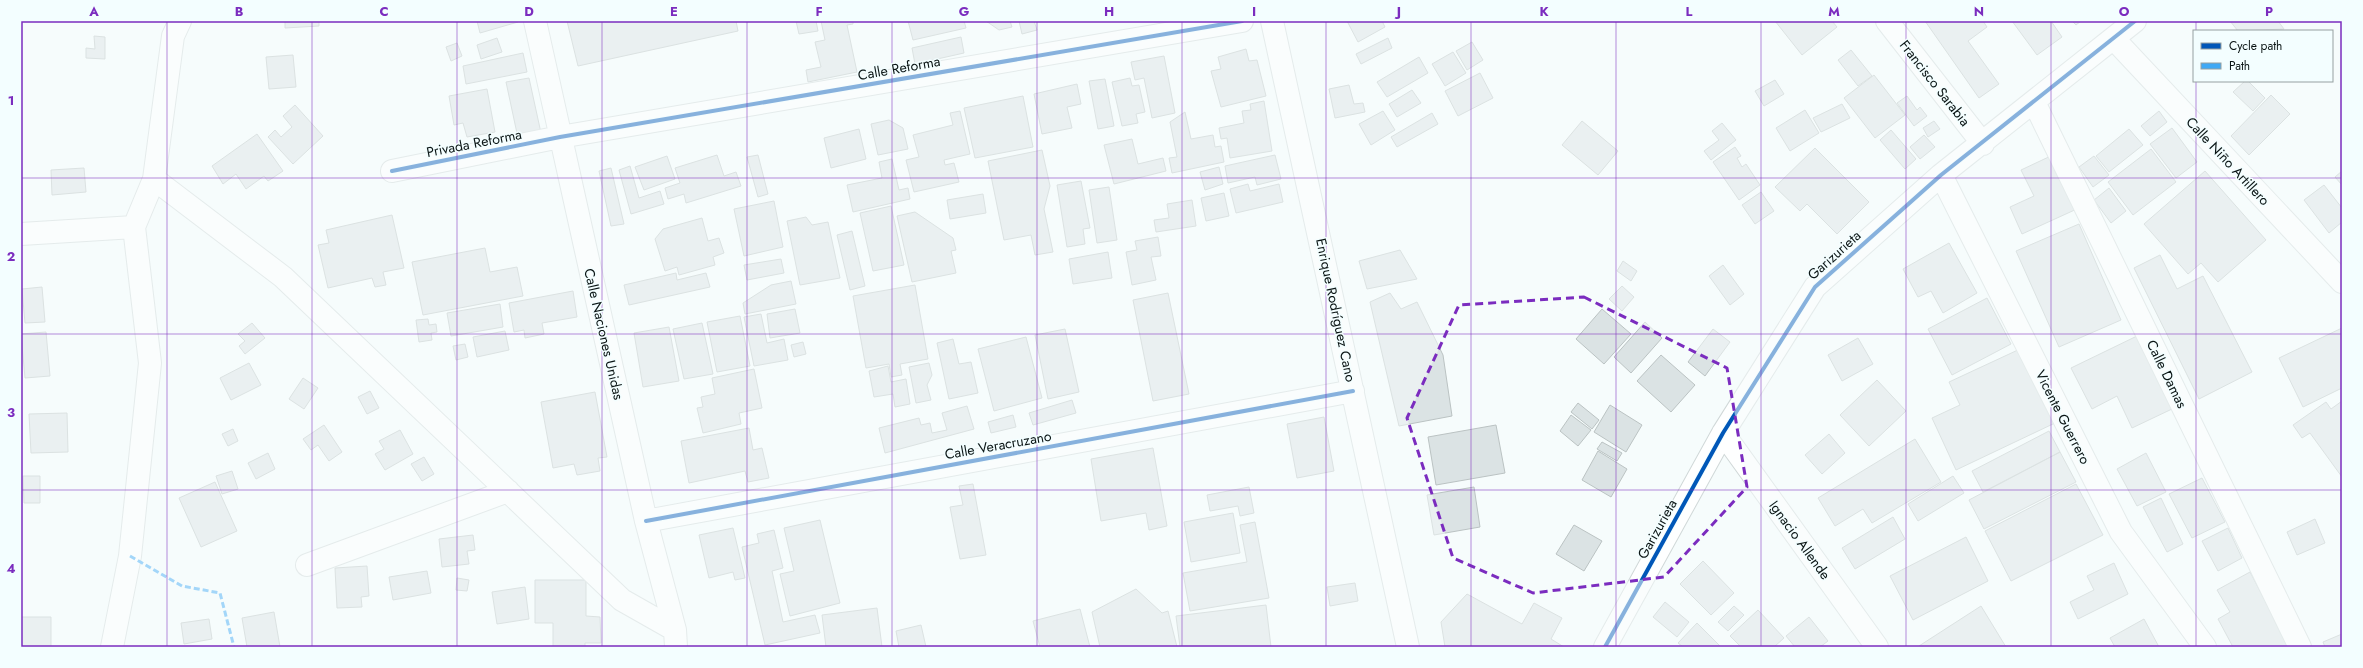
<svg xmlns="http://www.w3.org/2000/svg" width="2363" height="668" font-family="Jost,sans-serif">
  <rect width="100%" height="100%" fill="#f6fcfc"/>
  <path fill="#dbe3e4" stroke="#bbc3c3" d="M285 21H319V26L285 28Z
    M477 21H518V22L480 33Z
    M567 21H736L738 31 578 66Z
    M796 21H816L818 31 799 34Z
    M821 21H853V24L847 25 857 72 808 82 806 70 821 67 815 42 825 40Z
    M908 21H964L966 28 913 40Z
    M986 21H1010L1012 27 999 30Z
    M1019 21H1034L1037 30 1022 34Z
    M1347 21H1382L1385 27 1358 42Z
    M1775 21H1832L1837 27 1802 55Z
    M1925 21H1983L1987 27 1968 41 1999 84 1979 98Z
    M2012 21H2051L2062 37 2037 55Z
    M2072 21H2081L2076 25Z
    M2230 21H2278L2284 29 2238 31Z
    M94 36 105 37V59L86 58V48L95 49Z
    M961 37 964 53 915 64 912 48Z
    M497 38 502 52 481 59 477 45Z
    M1388 38 1392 48 1361 64 1356 54Z
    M1472 42 1483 60 1467 70 1456 51Z
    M457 43 462 56 451 61 446 47Z
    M1246 49 1249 61 1257 60 1266 96 1221 107 1211 71 1221 69 1218 57Z
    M1851 50 1872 76 1858 86 1838 60Z
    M1453 52 1466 73 1445 86 1432 64Z
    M523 53 527 72 466 84 463 66Z
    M293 55 296 87 269 89 266 57Z
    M1164 56 1175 113 1152 118 1144 78 1135 80 1131 62Z
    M1419 57 1428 73 1387 97 1377 82Z
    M1480 73 1493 98 1458 116 1445 91Z
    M1874 75 1905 115 1875 138 1844 98Z
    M529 78 541 133 518 138 506 82Z
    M1130 78 1132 86 1139 85 1145 112 1136 114 1138 123 1122 126 1112 82Z
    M1105 79 1114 126 1098 129 1089 81Z
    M1775 80 1784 94 1764 106 1755 91Z
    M2245 81H2248L2265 98 2253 111 2233 92Z
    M1077 84 1081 104 1067 107 1072 128 1042 134 1034 94Z
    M1349 85 1354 104 1363 103 1365 112 1335 118 1329 89Z
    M487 89 495 132 467 137 463 123 454 125 449 96Z
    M1412 90 1421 103 1397 117 1389 104Z
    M2271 95 2290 114 2249 155 2231 136Z
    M1023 96 1033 147 975 158 964 108Z
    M1907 96 1917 110 1920 107 1927 116 1914 126 1897 103Z
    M1264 101 1272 151 1230 158 1227 138 1221 139 1219 128 1244 123 1242 111 1251 110 1250 104Z
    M1842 104 1850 118 1821 132 1813 118Z
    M295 105 323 136 293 164 268 137 275 130 281 137 292 127 283 116Z
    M1805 110 1819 133 1790 151 1776 128Z
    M960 111 970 154 944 160 945 165 954 163 959 182 914 192 906 160 919 157 913 135 953 125 950 113Z
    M1383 111 1395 130 1371 145 1359 124Z
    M2159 111 2167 122 2150 136 2141 126Z
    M1185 112 1191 139 1213 135 1215 147 1221 146 1224 162 1172 173 1169 158 1177 157 1170 122Z
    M1432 113 1438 124 1397 147 1391 137Z
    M889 120 903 128 908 149 878 155 871 124Z
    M1582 121 1618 151 1598 175 1562 145Z
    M1934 121 1940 129 1928 137 1923 128Z
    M1722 123 1736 140 1711 160 1704 151 1719 140 1712 131Z
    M2172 128 2197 162 2176 178 2150 144Z
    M859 129 866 159 831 168 824 138Z
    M2129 129 2143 145 2109 172 2096 156Z
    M1891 130 1916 159 1905 169 1880 140Z
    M257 134 283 171 268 181 264 176 246 189 236 174 223 184 212 166Z
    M1924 135 1935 147 1920 159 1910 147Z
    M1132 139 1138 164 1163 158 1166 171 1114 184 1104 145Z
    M1735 147 1741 156 1737 158 1742 167 1746 164 1760 185 1739 200 1713 162Z
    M1815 148 1869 202 1837 234 1807 204 1800 211 1775 187Z
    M2151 149 2176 182 2133 215 2108 182Z
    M1042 150 1050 186 1044 209 1053 252 1035 255 1031 235 1004 240 988 161Z
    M2055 154 2079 208 2022 234 2010 207 2034 196 2021 170Z
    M717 155 724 176 736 172 741 186 686 203 684 194 668 199 665 188 680 183 675 168Z
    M758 155 768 194 758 197 747 157Z
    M1275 155 1281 179 1257 185 1255 177 1228 183 1225 166Z
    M667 156 675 179 644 190 635 167Z
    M2094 156 2109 175 2093 187 2079 167Z
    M892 159 899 190 908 188 910 199 853 212 847 185 882 178 879 162Z
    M630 166 639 198 660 191 664 204 631 214 619 170Z
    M1219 167 1223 184 1205 190 1200 172Z
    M84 168 86 192 52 195 51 170Z
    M611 168 624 224 611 226 599 171Z
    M2205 171 2266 240 2218 282 2201 263 2188 274 2144 224Z
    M2342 171V185L2335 177Z
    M1081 181 1090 228 1083 229 1085 244 1067 247 1057 185Z
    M1248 184 1250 191 1279 184 1283 202 1236 213 1230 189Z
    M2324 185 2342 208V222L2329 233 2304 200Z
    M1109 187 1117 240 1097 243 1089 190Z
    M2109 188 2126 211 2111 223 2094 200Z
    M1761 192 1774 211 1755 224 1742 205Z
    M1224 193 1229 216 1206 221 1201 198Z
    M983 194 986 213 950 219 947 200Z
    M1192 200 1196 226 1156 232 1154 220 1169 218 1167 204Z
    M774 201 783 247 744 256 734 209Z
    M891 206 904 265 873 271 860 213Z
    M915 212 953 238 956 250 951 251 956 273 912 282 897 216Z
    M392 215 404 268 383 272 386 285 375 287 372 278 328 288 318 245 329 243 326 230Z
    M806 217 812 225 828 222 840 278 800 285 787 221Z
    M702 218 708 241 719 238 724 253 713 257 715 265 679 275 677 267 665 271 655 239 663 229Z
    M2079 224 2121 320 2059 347 2016 251Z
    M852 231 865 286 850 290 837 235Z
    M1158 237 1161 256 1151 257 1156 280 1132 285 1126 252 1137 250 1135 241Z
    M1949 243 1977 293 1943 313 1931 291 1918 297 1903 269Z
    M485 248 490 272 517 267 523 296 423 315 412 262Z
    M1400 250 1417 279 1367 289 1359 261Z
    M1108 252 1112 278 1073 284 1069 259Z
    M2160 255 2177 289 2203 276 2252 372 2199 399 2134 268Z
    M781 259 784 273 747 280 744 265Z
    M1623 261 1637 271 1631 281 1617 271Z
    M1723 265 1744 294 1730 305 1709 276Z
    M676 273 677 280 706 273 710 287 629 305 624 285Z
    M791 281 796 304 745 314 743 303 771 285Z
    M915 285 928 359 900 364 902 375 891 377 889 364 866 368 853 296Z
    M1622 286 1634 297 1622 311 1609 299Z
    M42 287 45 322 25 323 22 289Z
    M573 291 577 317 542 323 544 334 525 338 524 330 514 332 509 303Z
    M1168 293 1189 394 1153 401 1133 300Z
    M1390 293 1401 309 1417 302 1443 355 1452 416 1399 426 1370 302Z
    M1987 298 2011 344 1952 375 1928 329Z
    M500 304 503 327 451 336 447 313Z
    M795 309 800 333 770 338 767 314Z
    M1602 309 1631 334 1604 364 1576 339Z
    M761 314 767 343 784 339 788 360 754 366 744 317Z
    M740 316 750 366 717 372 707 322Z
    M428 319 429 325 436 324 437 332 431 333 432 340 419 342 416 320Z
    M1645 322 1662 338 1631 373 1614 357Z
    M252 323 265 338 245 354 239 346 245 341 238 334Z
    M702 323 713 374 684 379 673 329Z
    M669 327 679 381 643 387 634 333Z
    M2342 328V388L2303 407 2279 358Z
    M1065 329 1079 392 1048 399 1035 335Z
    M1713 329 1730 342 1705 376 1688 362Z
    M505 331 509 350 477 357 473 337Z
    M46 332 50 376 25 378 21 334Z
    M2137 336 2172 409 2132 428 2117 396 2092 409 2071 368Z
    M1026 337 1042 398 994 411 978 349Z
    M1858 338 1873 364 1842 381 1828 355Z
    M953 339 959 364 971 362 978 393 949 399 937 343Z
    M803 342 806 354 794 357 791 345Z
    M465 344 468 357 456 360 453 346Z
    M2020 349 2055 423 1956 470 1932 418 1960 405 1949 382Z
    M1661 355 1695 385 1671 412 1637 381Z
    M249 363 261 385 231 400 220 378Z
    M929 363 932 375 927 385 931 400 916 403 909 367Z
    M888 366 891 382 906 379 910 404 895 407 893 394 874 397 869 371Z
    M754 369 762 408 739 413 741 424 703 433 697 408 703 407 701 397 715 394 712 378Z
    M303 378 318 388 304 409 289 399Z
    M1877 380 1906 411 1869 446 1840 415Z
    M370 391 379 408 367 414 358 397Z
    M595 392 607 457 598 458 600 471 577 475 574 464 553 468 541 402Z
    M1072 400 1076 413 1033 425 1029 413Z
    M2342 401V477L2310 433 2302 438 2293 425 2326 402 2331 409Z
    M1578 403 1599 420 1592 429 1571 412Z
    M1610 405 1642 425 1626 452 1594 432Z
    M967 406 974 429 885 453 879 428 919 418 921 425 930 423 932 433 947 430 942 413Z
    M67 413 68 452 31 453 29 414Z
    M1013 415 1016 427 991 433 988 422Z
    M1571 415 1591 430 1578 446 1560 431Z
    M1324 417 1334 471 1297 478 1287 424Z
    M324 425 342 452 329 461 318 445 311 450 303 439Z
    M1496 425 1505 473 1436 485 1428 437Z
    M749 428 753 450 762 448 769 478 748 482 745 471 689 483 681 441Z
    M233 429 238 441 228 446 222 434Z
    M400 430 413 454 385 470 375 454 384 449 379 441Z
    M2049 431 2060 452 1983 492 1972 471Z
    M1829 434 1845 453 1822 474 1805 455Z
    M1915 439 1941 482 1872 523 1863 509 1835 526 1818 498Z
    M1602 442 1622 453 1617 461 1597 449Z
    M1153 448 1167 526 1149 530 1146 513 1101 521 1091 459Z
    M1598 451 1627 469 1611 497 1582 480Z
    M2060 452 2076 482 1984 529 1969 500Z
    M268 453 275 469 256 479 248 463Z
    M2146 453 2166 492 2137 506 2117 469Z
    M424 457 434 474 422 481 411 464Z
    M232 471 238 489 222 494 216 476Z
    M23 476H40V503H24Z
    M1953 476 1964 493 1918 521 1908 504Z
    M2202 478 2225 522 2192 538 2169 494Z
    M215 482 237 531 201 547 179 498Z
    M973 484 986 555 960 559 950 507 963 505 959 486Z
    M2076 484 2103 535 2011 581 1985 531Z
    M1249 487 1254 513 1240 516 1238 506 1210 511 1207 495Z
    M1474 487 1480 527 1434 535 1427 495Z
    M2161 498 2183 544 2167 552 2143 507Z
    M1233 513 1240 553 1191 562 1184 522Z
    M1893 517 1905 539 1855 569 1842 548Z
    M2315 519 2325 543 2297 555 2287 532Z
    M820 520 840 603 790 616 780 574 794 571 784 528Z
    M1255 522 1269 598 1190 611 1183 573 1247 562 1240 525Z
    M1574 525 1602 541 1584 571 1556 554Z
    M733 528 745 578 735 580 733 572 709 578 699 535Z
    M2228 528 2242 558 2218 571 2202 541Z
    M774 530 783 568 772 571 783 622 815 615 820 633 765 645 742 547 759 543 757 534Z
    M473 535 475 550 467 551 469 564 442 567 439 539Z
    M1966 537 1988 581 1913 620 1890 576Z
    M1703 561 1734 593 1711 615 1680 584Z
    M2114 563 2128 594 2078 619 2070 602 2094 590 2087 576Z
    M367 566 369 596 361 597 362 607 337 608 335 568Z
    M427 571 431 593 393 600 389 577Z
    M2250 572 2289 646 2287 647H2233L2218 619 2230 612 2217 590Z
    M457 578 469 580 467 591 456 590Z
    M535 580H586V616L600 617 601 643H585V647H553V623H535Z
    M1355 583 1358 601 1330 606 1327 587Z
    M525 587 529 619 497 624 492 592Z
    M1136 589 1162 613 1168 611 1177 647H1100L1092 612Z
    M1467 594 1522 624 1534 603 1562 618 1551 639 1564 647H1445L1441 622Z
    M1665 602 1689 622 1677 637 1653 617Z
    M1266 605 1271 647H1180L1176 616Z
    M1734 606 1744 615 1728 631 1718 622Z
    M1981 606 2006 647H1919V646Z
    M877 608 882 647H826L822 615Z
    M1080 609 1090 647H1040L1033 621Z
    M1758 610 1784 638 1774 647H1741L1730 636Z
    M274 612 280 647H247L242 618Z
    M21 617H51V647H21Z
    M1809 617 1828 641 1820 647H1795L1786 636Z
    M209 619 212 639 184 644 181 623Z
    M2144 619 2159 647H2115L2110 638Z
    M1697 623 1721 647H1683L1678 643Z
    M921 625 926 647H899L896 631Z
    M2342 634V647H2325L2323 642Z"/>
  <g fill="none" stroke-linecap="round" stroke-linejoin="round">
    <defs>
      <path id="minor" d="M535 21 646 521 675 630 676 647
        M1272 21 1408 647
        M1887 21 1983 144
        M2114 39 2342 282
        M2034 102 2300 647
        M392 171 560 137 1242 21
        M1941 175 2121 532 2205 647
        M154 179 283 277 622 600 675 630
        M21 234 134 227
        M1723 433 1877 647
        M646 521 1353 391
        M307 565 508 491
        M112 647 130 556 150 363 134 227 154 179 173 36 180 21
        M1605 647 1723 433 1815 287 1941 175 2135 21"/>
    </defs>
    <use href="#minor" stroke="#d0d8d8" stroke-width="24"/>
    <use href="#minor" stroke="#feffff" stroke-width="22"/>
    <path stroke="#3fa9f5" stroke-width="3" stroke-dasharray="6 3" stroke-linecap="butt" d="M130 556 182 586 220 593 234 647"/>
    <defs>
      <path id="cycleway" d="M392 171 560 137 1242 21
        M646 521 1353 391
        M1605 647 1723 433 1815 287 1941 175 2135 21"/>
    </defs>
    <use href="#cycleway" stroke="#f3feff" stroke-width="6"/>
    <use href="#cycleway" stroke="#0057b8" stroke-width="4"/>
  </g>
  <path d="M0 0H2363V668H0ZM1584 297 1727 368 1747 487 1664 577 1533 593 1453 558 1407 418 1459 305Z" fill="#f6fcfc" fill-opacity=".55" fill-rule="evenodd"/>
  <path fill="none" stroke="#7b2cbf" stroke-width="3" stroke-dasharray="8 5" stroke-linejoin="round" d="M1584 297 1727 368 1747 487 1664 577 1533 593 1453 558 1407 418 1459 305Z"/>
  <path fill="none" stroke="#7b2cbf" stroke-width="1" stroke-opacity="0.55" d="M167 21V647M312 21V647M457 21V647M602 21V647M747 21V647M892 21V647M1037 21V647M1182 21V647M1326 21V647M1471 21V647M1616 21V647M1761 21V647M1906 21V647M2051 21V647M2196 21V31M2196 81V647M21 178H2342M21 334H2342M21 490H2342"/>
  <g text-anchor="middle" stroke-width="3" stroke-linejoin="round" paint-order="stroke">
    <g font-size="14" fill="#0a1414" stroke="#f3feff">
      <text transform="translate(899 68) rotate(-10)" y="5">Calle Reforma</text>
      <text transform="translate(1935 83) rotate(52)" y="5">Francisco Sarabia</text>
      <text transform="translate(474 143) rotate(-11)" y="5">Privada Reforma</text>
      <text transform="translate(2228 161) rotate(47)" y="5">Calle Niño Artillero</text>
      <text transform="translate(1834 255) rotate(-42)" y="5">Garizurieta</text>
      <text transform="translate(1336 310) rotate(78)" y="5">Enrique Rodríguez Cano</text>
      <text transform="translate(604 334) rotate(77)" y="5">Calle Naciones Unidas</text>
      <text transform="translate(2167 374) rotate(64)" y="5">Calle Damas</text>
      <text transform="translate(2063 417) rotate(63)" y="5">Vicente Guerrero</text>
      <text transform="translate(998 445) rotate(-10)" y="5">Calle Veracruzano</text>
      <text transform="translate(1657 529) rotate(-61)" y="5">Garizurieta</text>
      <text transform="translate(1800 540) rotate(54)" y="5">Ignacio Allende</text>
    </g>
  </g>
  <rect width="2363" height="668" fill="none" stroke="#f3feff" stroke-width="44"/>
  <rect x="2193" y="30" width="140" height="52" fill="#f3feff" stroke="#96a0a1"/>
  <rect x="2201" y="43" width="20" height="6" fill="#0057b8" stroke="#96a0a1"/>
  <text x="2229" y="50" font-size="12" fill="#0a1414">Cycle path</text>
  <rect x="2201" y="63" width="20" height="6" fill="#3fa9f5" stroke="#96a0a1"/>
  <text x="2229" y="70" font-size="12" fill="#0a1414">Path</text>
  <rect x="22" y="22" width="2319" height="624" fill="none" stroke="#7b2cbf" stroke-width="1.5"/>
  <g font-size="13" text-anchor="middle" font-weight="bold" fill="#7b2cbf">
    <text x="94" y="16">A</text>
    <text x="239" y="16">B</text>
    <text x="384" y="16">C</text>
    <text x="529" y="16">D</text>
    <text x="674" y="16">E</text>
    <text x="819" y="16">F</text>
    <text x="964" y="16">G</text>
    <text x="1109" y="16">H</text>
    <text x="1254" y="16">I</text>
    <text x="1399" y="16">J</text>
    <text x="1544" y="16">K</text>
    <text x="1689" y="16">L</text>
    <text x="1834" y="16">M</text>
    <text x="1979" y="16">N</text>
    <text x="2124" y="16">O</text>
    <text x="2269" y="16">P</text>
    <text x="11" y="105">1</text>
    <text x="11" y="261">2</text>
    <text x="11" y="417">3</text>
    <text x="11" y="573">4</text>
  </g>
</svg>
